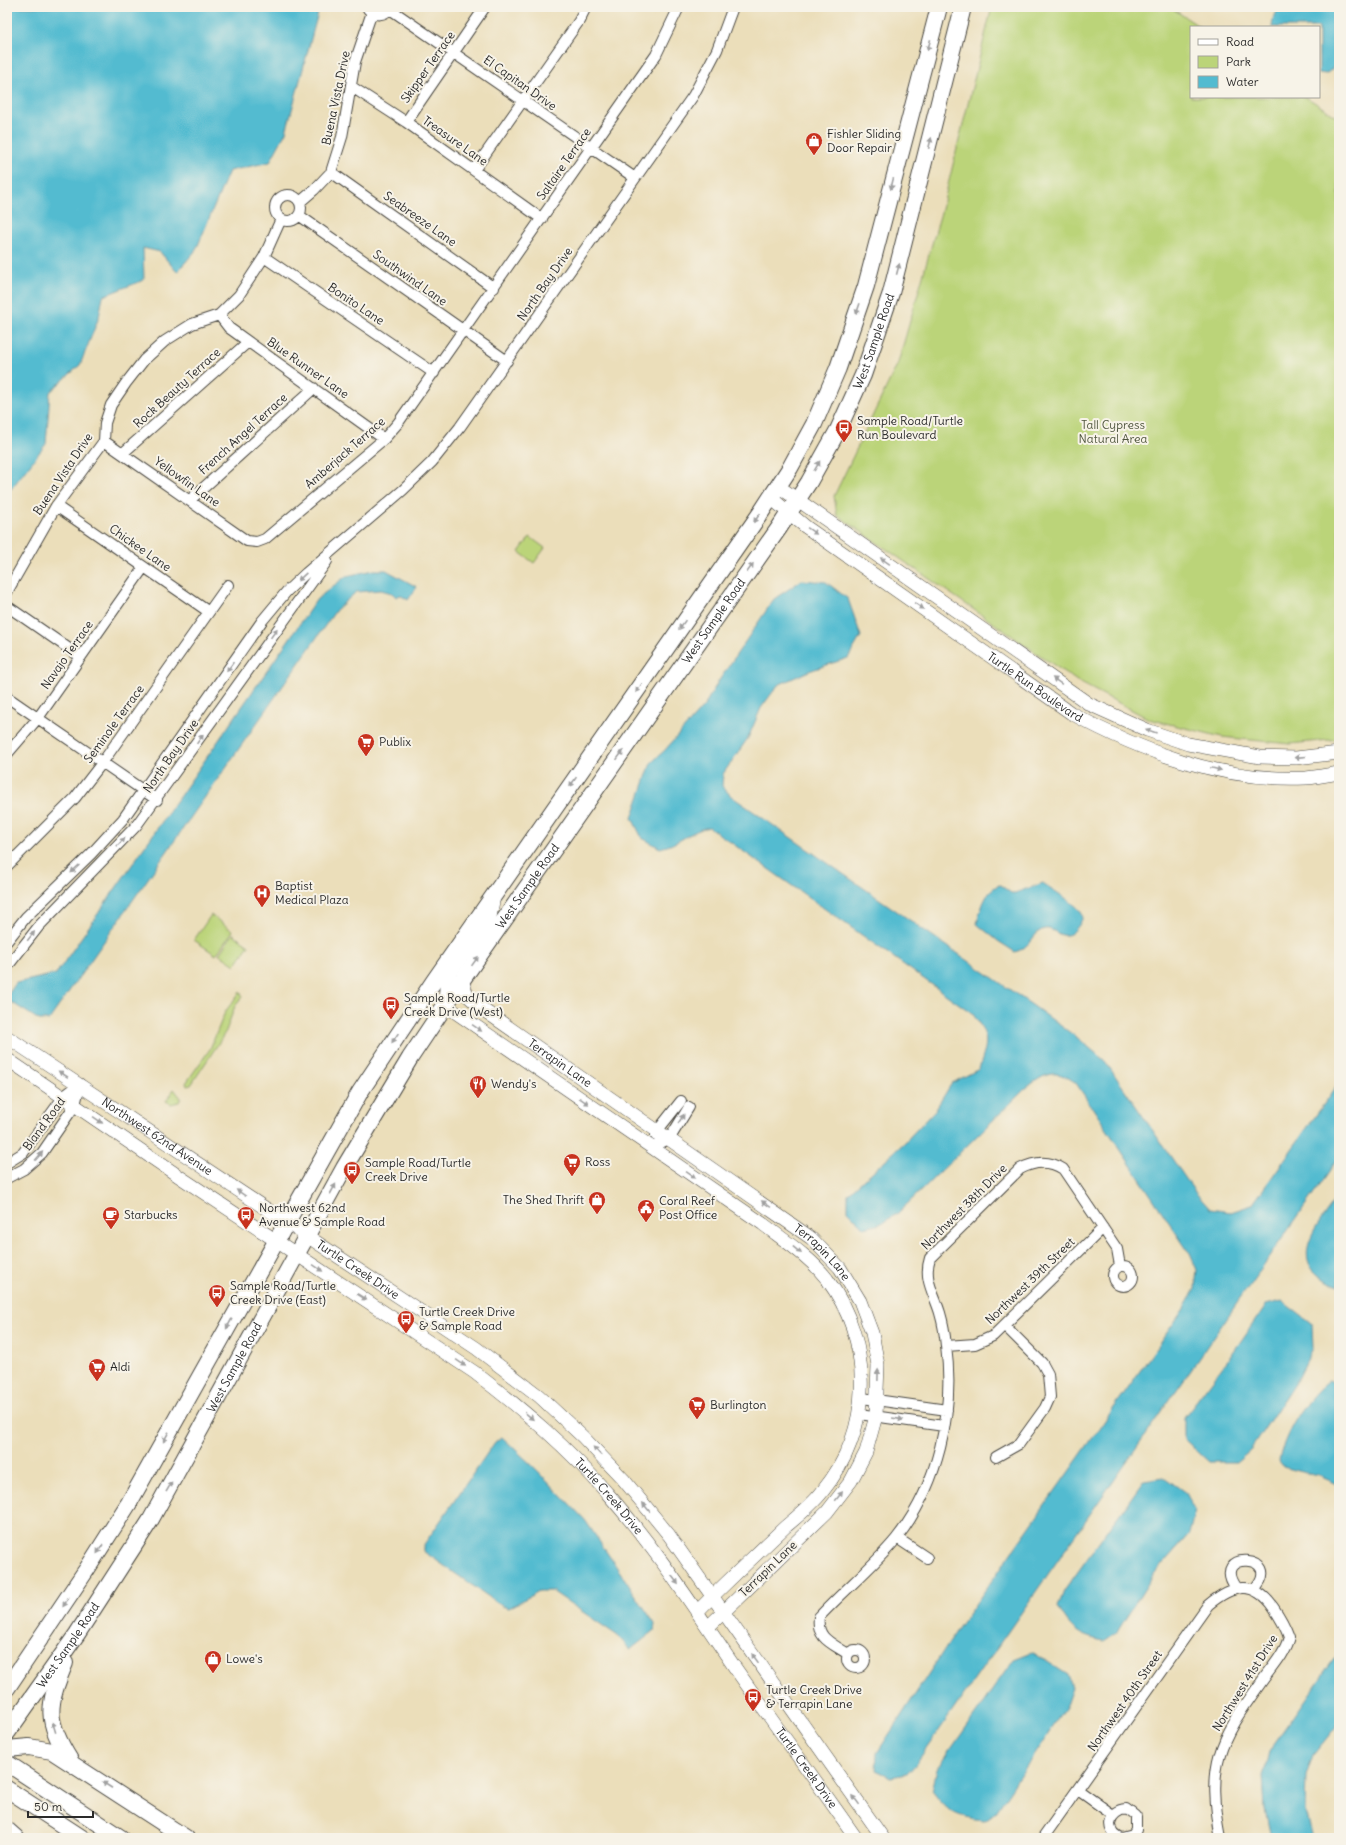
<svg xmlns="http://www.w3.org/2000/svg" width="1346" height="1845" font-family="Delius,sans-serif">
  <rect width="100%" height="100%" fill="#f7f3e8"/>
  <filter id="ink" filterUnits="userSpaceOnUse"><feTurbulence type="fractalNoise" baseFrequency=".025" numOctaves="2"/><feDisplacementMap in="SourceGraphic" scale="8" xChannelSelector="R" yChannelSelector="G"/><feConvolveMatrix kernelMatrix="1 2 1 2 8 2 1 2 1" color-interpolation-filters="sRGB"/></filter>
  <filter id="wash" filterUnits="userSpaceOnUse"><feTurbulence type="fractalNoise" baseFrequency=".012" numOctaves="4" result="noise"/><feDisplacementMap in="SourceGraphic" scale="16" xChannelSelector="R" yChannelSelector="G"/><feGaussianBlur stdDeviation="0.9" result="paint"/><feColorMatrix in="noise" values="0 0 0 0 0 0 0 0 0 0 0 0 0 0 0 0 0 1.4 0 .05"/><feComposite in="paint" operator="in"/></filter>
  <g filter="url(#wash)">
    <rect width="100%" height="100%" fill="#ebdeba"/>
    <path fill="#bbd479" stroke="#738052" d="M992 7H1170L1200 27H1191V97H1306L1339 118V739L1290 744 1222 737 1149 719 1077 681 837 515 834 496 898 363 942 209Z
      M530 537 545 548 534 563 519 552Z
      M211 915 233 931 216 955 194 940Z
      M233 934 249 945 235 965 219 954Z
      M240 992 243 997 235 1006 226 1031 218 1044 191 1085 187 1086 186 1083 210 1049 225 1012Z
      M174 1089 181 1098 179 1102 171 1104 166 1101Z"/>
    <path fill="#53bbd0" stroke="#3f737e" d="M7 7H315L318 13 286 132 270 162 229 171 196 250 177 272 160 252 143 248 144 280 103 296 99 317 80 365 50 392 46 444 7 494Z
      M1279 7H1339V58L1332 69 1326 74 1319 73V27H1272L1273 20Z
      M374 570H386L417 587 408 600 400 595 396 597 392 593 381 590 356 592 336 610 49 1020H39L8 1000 7 996 16 983 56 974 317 599 346 576Z
      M802 580 826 582 848 599 861 636 848 658 809 671 778 685 761 708 748 738 723 774 722 786 731 796 1032 1005 1079 1039 1105 1061 1195 1192 1210 1209 1231 1212 1252 1205 1339 1083V1157L915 1765 907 1774 891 1777 876 1770 877 1753 959 1627 1183 1310 1195 1289 1197 1270 1190 1254 1076 1083C1055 1067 1044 1074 1025 1089L897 1214 880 1224 864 1228 848 1212V1194L904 1143 935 1110 952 1083 979 1069C988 1041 990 1038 972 1013L709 827C689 831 680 844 660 848L642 838 632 818 651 763 665 750 704 706 718 682 774 599Z
      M1043 883C1052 890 1078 904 1082 914 1084 918 1081 921 1079 925 1076 929 1072 934 1067 935 1058 937 1053 927 1044 929 1033 932 1031 948 1015 952L998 941 977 924C979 912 987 887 1000 885L1011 893H1015Z
      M1339 1195V1286C1281 1265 1316 1227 1339 1195Z
      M1282 1301 1312 1324 1313 1348 1298 1378 1251 1449 1236 1462H1209L1184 1439V1417L1227 1361 1266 1305Z
      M1330 1380 1339 1385V1485L1318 1476 1283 1467 1279 1462C1282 1437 1308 1394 1330 1380Z
      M502 1437 537 1470 585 1520 655 1624 654 1631 630 1650 618 1636 552 1591H539L509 1608 502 1606 423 1551V1546L495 1442Z
      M1164 1477 1186 1493 1195 1510 1189 1534 1154 1574 1117 1632 1104 1641C1078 1636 1071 1630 1058 1607L1064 1591 1144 1480Z
      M1032 1652 1068 1675 1072 1688 1065 1708 996 1812 985 1820C957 1817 949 1814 932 1791L937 1769 1014 1659Z
      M1339 1652V1723L1313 1755 1306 1776 1305 1811 1312 1838H1271L1265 1809 1263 1776 1269 1752Z"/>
  </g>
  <g filter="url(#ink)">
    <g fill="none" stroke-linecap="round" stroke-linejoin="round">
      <defs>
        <path id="minor" d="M368 9C375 17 385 16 391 7
          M390 9 635 178
          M352 87 406 122 542 219
          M406 122 485 7
          M474 170 579 21 586 7
          M331 172 494 288
          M275 208a13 13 0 1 1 26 0a13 13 0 1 1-26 0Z
          M300 202 314 190 331 172 342 137 355 62 372 12
          M300 216 507 361
          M264 257 434 373
          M219 315 229 328 384 439
          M104 441 247 541 257 542 265 539 384 439 398 423 656 55 679 7
          M123 453 248 342
          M190 500 314 388
          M56 506 209 612
          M7 592 56 506 104 441 105 423 111 405 126 383 144 360 165 341 192 324 219 315 239 295 264 257 281 219
          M7 606 81 657
          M7 697 157 800
          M7 754 38 718 144 567
          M7 866 75 798 102 763 228 585
          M7 941 26 917 91 854 123 819 262 621 287 591 306 573 403 490 432 462 460 427 693 96 717 50 733 7
          M7 967 39 926 136 826 327 561
          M656 1136 658 1130 681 1101
          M652 1148 670 1138 689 1107
          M7 1163 23 1153 64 1096 80 1084
          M7 1178 24 1169 42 1153 75 1105 80 1084
          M1113 1276a10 10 0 1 1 20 0a10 10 0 1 1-20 0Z
          M946 1346 975 1344 993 1336 1103 1228
          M862 1398 947 1410
          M859 1414 944 1426
          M996 1457 1019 1444 1045 1408 1050 1397 1048 1374 1042 1363 1005 1326
          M897 1538 927 1558
          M1236 1588C1208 1549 1287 1554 1254 1589
          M847 1659a9 9 0 1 1 18 0a9 9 0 1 1-18 0Z
          M848 1654C832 1643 816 1639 819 1617 844 1590 873 1567 896 1539 938 1486 955 1412 946 1346 945 1335 943 1323 940 1313 934 1293 923 1279 930 1258L1020 1169C1035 1161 1049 1160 1063 1169L1117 1249 1120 1266
          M1078 1790 1113 1815
          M1043 1838 1208 1605C1232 1585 1253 1579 1273 1607 1280 1617 1285 1626 1289 1637 1284 1655 1270 1669 1260 1684 1218 1742 1207 1765 1221 1838
          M1121 1838C1103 1831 1109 1810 1127 1809L1136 1816V1830L1133 1835 1122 1838"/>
        <g id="tertiary">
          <path d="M778 486 1089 704 1147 730 1188 744 1260 757 1296 758 1339 753"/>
          <path id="s1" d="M771 498 806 527 1071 713C1141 752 1225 782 1306 778 1317 777 1328 775 1339 773"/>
          <path d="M494 896 490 917 450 973 446 988 445 1005 763 1224C785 1241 810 1257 827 1279 874 1343 873 1430 822 1492 812 1505 798 1516 785 1527 756 1555 726 1582 698 1611"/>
          <path id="s2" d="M462 980 467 995 485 1011 811 1238 840 1268 860 1301 872 1333 878 1365 876 1416 866 1452 851 1481 827 1512 708 1627"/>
          <path id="s3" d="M7 1037 476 1348 539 1396 583 1437 623 1479 669 1535 883 1838"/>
          <path id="s4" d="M7 1059 180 1177 474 1372C522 1409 568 1447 607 1493 656 1548 696 1611 738 1672 777 1728 817 1782 856 1838"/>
        </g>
        <g id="primary">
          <path d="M65 1663C47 1706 45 1720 70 1760"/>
          <path d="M7 1688 87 1569 129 1503 360 1092 434 981 760 514 790 468 814 424 838 368 866 286 939 7"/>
          <path id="s5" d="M7 1733 77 1634 150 1521 344 1168 410 1058 462 980 779 528 809 482 838 430 863 375 891 293 963 7"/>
          <path d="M7 1749 29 1747 52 1751 186 1838"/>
          <path d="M7 1763 121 1838"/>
          <path d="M7 1789 82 1838"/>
          <path d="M7 1830 16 1838"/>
        </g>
      </defs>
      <use href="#minor" stroke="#484640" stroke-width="12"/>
      <use href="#tertiary" stroke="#484640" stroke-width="14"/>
      <use href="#primary" stroke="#484640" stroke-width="18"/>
      <use href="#minor" stroke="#fff" stroke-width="10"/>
      <use href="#tertiary" stroke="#fff" stroke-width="13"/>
      <use href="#primary" stroke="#fff" stroke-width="16"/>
    </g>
    <defs><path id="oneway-solid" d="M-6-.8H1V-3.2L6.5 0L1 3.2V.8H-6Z"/></defs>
    <g fill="#a0a0a0">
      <use href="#oneway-solid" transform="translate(929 45) rotate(105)"/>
      <use href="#oneway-solid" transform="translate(930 143) rotate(-76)"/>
      <use href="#oneway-solid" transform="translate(892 184) rotate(104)"/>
      <use href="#oneway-solid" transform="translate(898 269) rotate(-75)"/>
      <use href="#oneway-solid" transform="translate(858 309) rotate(109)"/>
      <use href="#oneway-solid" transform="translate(817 466) rotate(-60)"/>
      <use href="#oneway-solid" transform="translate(757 518) rotate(125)"/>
      <use href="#oneway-solid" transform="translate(812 531) rotate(35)"/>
      <use href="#oneway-solid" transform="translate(885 561) rotate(-145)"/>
      <use href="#oneway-solid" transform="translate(750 568) rotate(-55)"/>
      <use href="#oneway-solid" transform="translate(302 577) rotate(137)"/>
      <use href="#oneway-solid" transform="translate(919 606) rotate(35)"/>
      <use href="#oneway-solid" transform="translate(682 625) rotate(125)"/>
      <use href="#oneway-solid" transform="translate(274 633) rotate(-55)"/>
      <use href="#oneway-solid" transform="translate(230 667) rotate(125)"/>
      <use href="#oneway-solid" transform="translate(1057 681) rotate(-145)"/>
      <use href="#oneway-solid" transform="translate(639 688) rotate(125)"/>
      <use href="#oneway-solid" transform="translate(1151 731) rotate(-160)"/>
      <use href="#oneway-solid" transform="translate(200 739) rotate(-55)"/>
      <use href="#oneway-solid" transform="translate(620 755) rotate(-55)"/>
      <use href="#oneway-solid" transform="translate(1300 757) rotate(175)"/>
      <use href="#oneway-solid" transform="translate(1216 769) rotate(14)"/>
      <use href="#oneway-solid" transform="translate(573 782) rotate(125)"/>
      <use href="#oneway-solid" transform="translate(121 842) rotate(-46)"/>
      <use href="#oneway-solid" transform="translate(75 869) rotate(137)"/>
      <use href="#oneway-solid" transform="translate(31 936) rotate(-51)"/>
      <use href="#oneway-solid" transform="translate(475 961) rotate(-55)"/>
      <use href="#oneway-solid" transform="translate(477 1028) rotate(34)"/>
      <use href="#oneway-solid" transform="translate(395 1038) rotate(124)"/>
      <use href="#oneway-solid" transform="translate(63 1074) rotate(-147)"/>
      <use href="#oneway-solid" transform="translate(584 1101) rotate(35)"/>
      <use href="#oneway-solid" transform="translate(681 1119) rotate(-57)"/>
      <use href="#oneway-solid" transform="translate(98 1120) rotate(34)"/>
      <use href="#oneway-solid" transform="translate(39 1156) rotate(-49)"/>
      <use href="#oneway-solid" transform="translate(691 1175) rotate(34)"/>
      <use href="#oneway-solid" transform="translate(333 1189) rotate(-61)"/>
      <use href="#oneway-solid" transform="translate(241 1193) rotate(-146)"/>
      <use href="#oneway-solid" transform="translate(766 1204) rotate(-145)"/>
      <use href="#oneway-solid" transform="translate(797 1250) rotate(39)"/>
      <use href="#oneway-solid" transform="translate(318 1268) rotate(34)"/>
      <use href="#oneway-solid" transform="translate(362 1297) rotate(33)"/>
      <use href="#oneway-solid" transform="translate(229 1324) rotate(119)"/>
      <use href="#oneway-solid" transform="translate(461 1363) rotate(34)"/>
      <use href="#oneway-solid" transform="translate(878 1375) rotate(-89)"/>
      <use href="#oneway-solid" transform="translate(529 1416) rotate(40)"/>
      <use href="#oneway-solid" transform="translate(898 1419) rotate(9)"/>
      <use href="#oneway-solid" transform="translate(166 1437) rotate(119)"/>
      <use href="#oneway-solid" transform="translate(597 1451) rotate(-133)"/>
      <use href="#oneway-solid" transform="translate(169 1487) rotate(-60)"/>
      <use href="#oneway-solid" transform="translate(839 1496) rotate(-51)"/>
      <use href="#oneway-solid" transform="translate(646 1507) rotate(-129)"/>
      <use href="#oneway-solid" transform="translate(100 1549) rotate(123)"/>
      <use href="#oneway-solid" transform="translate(675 1580) rotate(53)"/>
      <use href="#oneway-solid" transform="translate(66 1602) rotate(124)"/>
      <use href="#oneway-solid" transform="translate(755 1658) rotate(-125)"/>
      <use href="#oneway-solid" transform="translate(54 1727) rotate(-107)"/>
      <use href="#oneway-solid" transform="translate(107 1785) rotate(-147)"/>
      <use href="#oneway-solid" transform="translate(856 1800) rotate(-126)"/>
    </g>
  </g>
  <defs>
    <symbol id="shop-pin" viewBox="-11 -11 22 30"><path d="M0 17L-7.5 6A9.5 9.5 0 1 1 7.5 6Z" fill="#c8321e" stroke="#f7f3e8"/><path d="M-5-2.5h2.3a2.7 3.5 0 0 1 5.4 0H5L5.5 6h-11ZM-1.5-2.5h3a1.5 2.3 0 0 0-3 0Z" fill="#fff"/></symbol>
    <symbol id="bus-pin" viewBox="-11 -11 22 30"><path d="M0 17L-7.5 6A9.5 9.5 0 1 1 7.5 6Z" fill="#c8321e" stroke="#f7f3e8"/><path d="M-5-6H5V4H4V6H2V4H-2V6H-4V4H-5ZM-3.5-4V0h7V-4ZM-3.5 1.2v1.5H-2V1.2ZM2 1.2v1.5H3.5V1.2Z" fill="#fff"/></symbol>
    <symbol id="supermarket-pin" viewBox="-11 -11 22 30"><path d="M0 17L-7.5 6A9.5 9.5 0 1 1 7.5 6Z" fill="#c8321e" stroke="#f7f3e8"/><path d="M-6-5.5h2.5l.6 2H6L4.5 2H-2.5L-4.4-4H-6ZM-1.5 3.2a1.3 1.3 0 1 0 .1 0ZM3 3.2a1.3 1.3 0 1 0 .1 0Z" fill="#fff"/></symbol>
    <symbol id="hospital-pin" viewBox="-11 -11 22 30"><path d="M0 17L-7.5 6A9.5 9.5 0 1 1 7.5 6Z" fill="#c8321e" stroke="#f7f3e8"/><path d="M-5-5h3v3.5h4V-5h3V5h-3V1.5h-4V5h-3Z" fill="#fff"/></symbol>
    <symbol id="restaurant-pin" viewBox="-11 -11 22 30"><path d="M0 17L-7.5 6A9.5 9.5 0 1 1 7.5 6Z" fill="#c8321e" stroke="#f7f3e8"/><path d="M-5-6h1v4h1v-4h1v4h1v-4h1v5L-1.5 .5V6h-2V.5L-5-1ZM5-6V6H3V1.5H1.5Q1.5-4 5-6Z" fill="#fff"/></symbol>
    <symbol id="civic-pin" viewBox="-11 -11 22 30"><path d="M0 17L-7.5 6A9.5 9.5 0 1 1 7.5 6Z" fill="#c8321e" stroke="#f7f3e8"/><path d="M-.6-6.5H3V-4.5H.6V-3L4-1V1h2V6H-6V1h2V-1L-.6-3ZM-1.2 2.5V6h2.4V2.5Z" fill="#fff"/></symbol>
    <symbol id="cafe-pin" viewBox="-11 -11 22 30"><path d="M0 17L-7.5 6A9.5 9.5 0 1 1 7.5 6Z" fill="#c8321e" stroke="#f7f3e8"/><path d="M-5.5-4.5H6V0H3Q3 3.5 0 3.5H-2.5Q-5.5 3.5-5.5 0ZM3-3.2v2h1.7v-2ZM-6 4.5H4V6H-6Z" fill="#fff"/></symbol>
  </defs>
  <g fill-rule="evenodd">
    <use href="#shop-pin" x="804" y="131" width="20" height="27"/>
    <use href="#bus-pin" x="834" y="418" width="20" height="27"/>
    <use href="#supermarket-pin" x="356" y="732" width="20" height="27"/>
    <use href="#hospital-pin" x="252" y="883" width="20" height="27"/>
    <use href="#bus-pin" x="381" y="995" width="20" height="27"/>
    <use href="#restaurant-pin" x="468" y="1074" width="20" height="27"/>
    <use href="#supermarket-pin" x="562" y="1152" width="20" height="27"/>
    <use href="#bus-pin" x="342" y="1160" width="20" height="27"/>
    <use href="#shop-pin" x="587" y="1190" width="20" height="27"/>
    <use href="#civic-pin" x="636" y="1198" width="20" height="27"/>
    <use href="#cafe-pin" x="101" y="1205" width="20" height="27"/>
    <use href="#bus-pin" x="236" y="1205" width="20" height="27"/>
    <use href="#bus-pin" x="207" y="1283" width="20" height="27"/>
    <use href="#bus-pin" x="396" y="1309" width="20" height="27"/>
    <use href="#supermarket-pin" x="87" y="1357" width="20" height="27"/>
    <use href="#supermarket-pin" x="687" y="1395" width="20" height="27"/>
    <use href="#shop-pin" x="203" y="1649" width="20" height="27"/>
    <use href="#bus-pin" x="743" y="1687" width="20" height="27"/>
  </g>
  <g text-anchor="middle" stroke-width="4" stroke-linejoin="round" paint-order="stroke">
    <g font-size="12" fill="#2b2b2b" stroke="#f7f3e8">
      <text transform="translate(428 67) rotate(-55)" y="4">Skipper Terrace</text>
      <text transform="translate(520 83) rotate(35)" y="4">El Capitan Drive</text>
      <text transform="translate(336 98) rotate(-78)" y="4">Buena Vista Drive</text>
      <text transform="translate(455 141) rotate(35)" y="4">Treasure Lane</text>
      <text transform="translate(564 164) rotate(-55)" y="4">Saltaire Terrace</text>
      <text transform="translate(420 219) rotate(35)" y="4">Seabreeze Lane</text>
      <text transform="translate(410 278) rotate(35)" y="4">Southwind Lane</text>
      <text transform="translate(545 284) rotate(-55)" y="4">North Bay Drive</text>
      <text transform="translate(356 304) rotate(34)" y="4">Bonito Lane</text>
      <text dy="4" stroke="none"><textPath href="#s5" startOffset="1643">West Sample Road</textPath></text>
      <text transform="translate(308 368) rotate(35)" y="4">Blue Runner Lane</text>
      <text transform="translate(177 388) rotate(-42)" y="4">Rock Beauty Terrace</text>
      <text transform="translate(243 434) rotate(-42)" y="4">French Angel Terrace</text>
      <text transform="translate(345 453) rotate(-41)" y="4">Amberjack Terrace</text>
      <text transform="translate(63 474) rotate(-56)" y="4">Buena Vista Drive</text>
      <text transform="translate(187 482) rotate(35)" y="4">Yellowfin Lane</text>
      <text transform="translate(140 548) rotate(35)" y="4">Chickee Lane</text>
      <text dy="4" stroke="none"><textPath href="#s5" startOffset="1319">West Sample Road</textPath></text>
      <text transform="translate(67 655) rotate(-55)" y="4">Navajo Terrace</text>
      <text dy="4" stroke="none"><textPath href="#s1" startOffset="325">Turtle Run Boulevard</textPath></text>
      <text transform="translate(114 724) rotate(-54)" y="4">Seminole Terrace</text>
      <text transform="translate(171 756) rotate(-55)" y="4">North Bay Drive</text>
      <text dy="4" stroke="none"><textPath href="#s5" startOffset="995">West Sample Road</textPath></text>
      <text dy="4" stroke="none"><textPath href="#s2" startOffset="131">Terrapin Lane</textPath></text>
      <text transform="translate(44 1124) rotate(-54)" y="4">Bland Road</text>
      <text dy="4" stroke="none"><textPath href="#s3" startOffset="180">Northwest 62nd Avenue</textPath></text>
      <text transform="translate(964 1207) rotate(-45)" y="4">Northwest 38th Drive</text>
      <text dy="4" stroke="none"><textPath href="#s2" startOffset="455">Terrapin Lane</textPath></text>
      <text dy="4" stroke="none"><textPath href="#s3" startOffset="421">Turtle Creek Drive</textPath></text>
      <text transform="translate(1030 1281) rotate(-44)" y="4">Northwest 39th Street</text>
      <text dy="4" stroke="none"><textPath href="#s5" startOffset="431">West Sample Road</textPath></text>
      <text dy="4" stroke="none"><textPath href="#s4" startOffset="746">Turtle Creek Drive</textPath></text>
      <text transform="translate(768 1569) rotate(-44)" y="4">Terrapin Lane</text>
      <text dy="4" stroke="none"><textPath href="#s5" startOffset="107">West Sample Road</textPath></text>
      <text transform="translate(1245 1683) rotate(-58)" y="4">Northwest 41st Drive</text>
      <text transform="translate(1125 1701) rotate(-55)" y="4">Northwest 40th Street</text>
      <text dy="4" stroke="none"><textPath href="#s4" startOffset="1082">Turtle Creek Drive</textPath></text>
    </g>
    <g font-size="12" fill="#2b2b2b" stroke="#f7f3e8" text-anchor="start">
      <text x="827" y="138">Fishler Sliding<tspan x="827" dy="14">Door Repair</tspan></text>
      <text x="857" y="425">Sample Road/Turtle<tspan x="857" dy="14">Run Boulevard</tspan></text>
      <text x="379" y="746">Publix</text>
      <text x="275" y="890">Baptist<tspan x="275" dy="14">Medical Plaza</tspan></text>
      <text x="404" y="1002">Sample Road/Turtle<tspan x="404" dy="14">Creek Drive (West)</tspan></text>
      <text x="491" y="1088">Wendy's</text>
      <text x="585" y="1166">Ross</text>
      <text x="365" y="1167">Sample Road/Turtle<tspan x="365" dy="14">Creek Drive</tspan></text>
      <text x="584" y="1204" text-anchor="end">The Shed Thrift</text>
      <text x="659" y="1205">Coral Reef<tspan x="659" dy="14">Post Office</tspan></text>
      <text x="259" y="1212">Northwest 62nd<tspan x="259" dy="14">Avenue &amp; Sample Road</tspan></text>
      <text x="124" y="1219">Starbucks</text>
      <text x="230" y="1290">Sample Road/Turtle<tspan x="230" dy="14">Creek Drive (East)</tspan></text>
      <text x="419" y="1316">Turtle Creek Drive<tspan x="419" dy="14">&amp; Sample Road</tspan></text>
      <text x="110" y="1371">Aldi</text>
      <text x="710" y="1409">Burlington</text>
      <text x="226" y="1663">Lowe's</text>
      <text x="766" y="1694">Turtle Creek Drive<tspan x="766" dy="14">&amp; Terrapin Lane</tspan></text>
    </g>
    <g font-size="12" fill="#4f553e" stroke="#f7f3e8">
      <text x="1113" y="429">Tall Cypress<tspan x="1113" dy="14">Natural Area</tspan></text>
    </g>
  </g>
  <rect width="1346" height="1845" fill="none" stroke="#f7f3e8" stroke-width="24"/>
  <rect x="1190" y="26" width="130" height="72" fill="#f7f3e8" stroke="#a5a39c"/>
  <rect x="1198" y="39" width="20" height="6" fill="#ffffff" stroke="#a5a39c"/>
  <text x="1226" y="46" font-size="12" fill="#2b2b2b">Road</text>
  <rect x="1198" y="56" width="20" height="12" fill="#bbd479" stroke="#a5a39c"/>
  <text x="1226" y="66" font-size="12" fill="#2b2b2b">Park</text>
  <rect x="1198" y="76" width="20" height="12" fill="#53bbd0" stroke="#a5a39c"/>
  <text x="1226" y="86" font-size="12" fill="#2b2b2b">Water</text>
  <path d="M28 1811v6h65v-6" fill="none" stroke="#2b2b2b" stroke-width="2"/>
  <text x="34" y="1811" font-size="12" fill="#2b2b2b" stroke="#f7f3e8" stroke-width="3" paint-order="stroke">50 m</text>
</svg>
